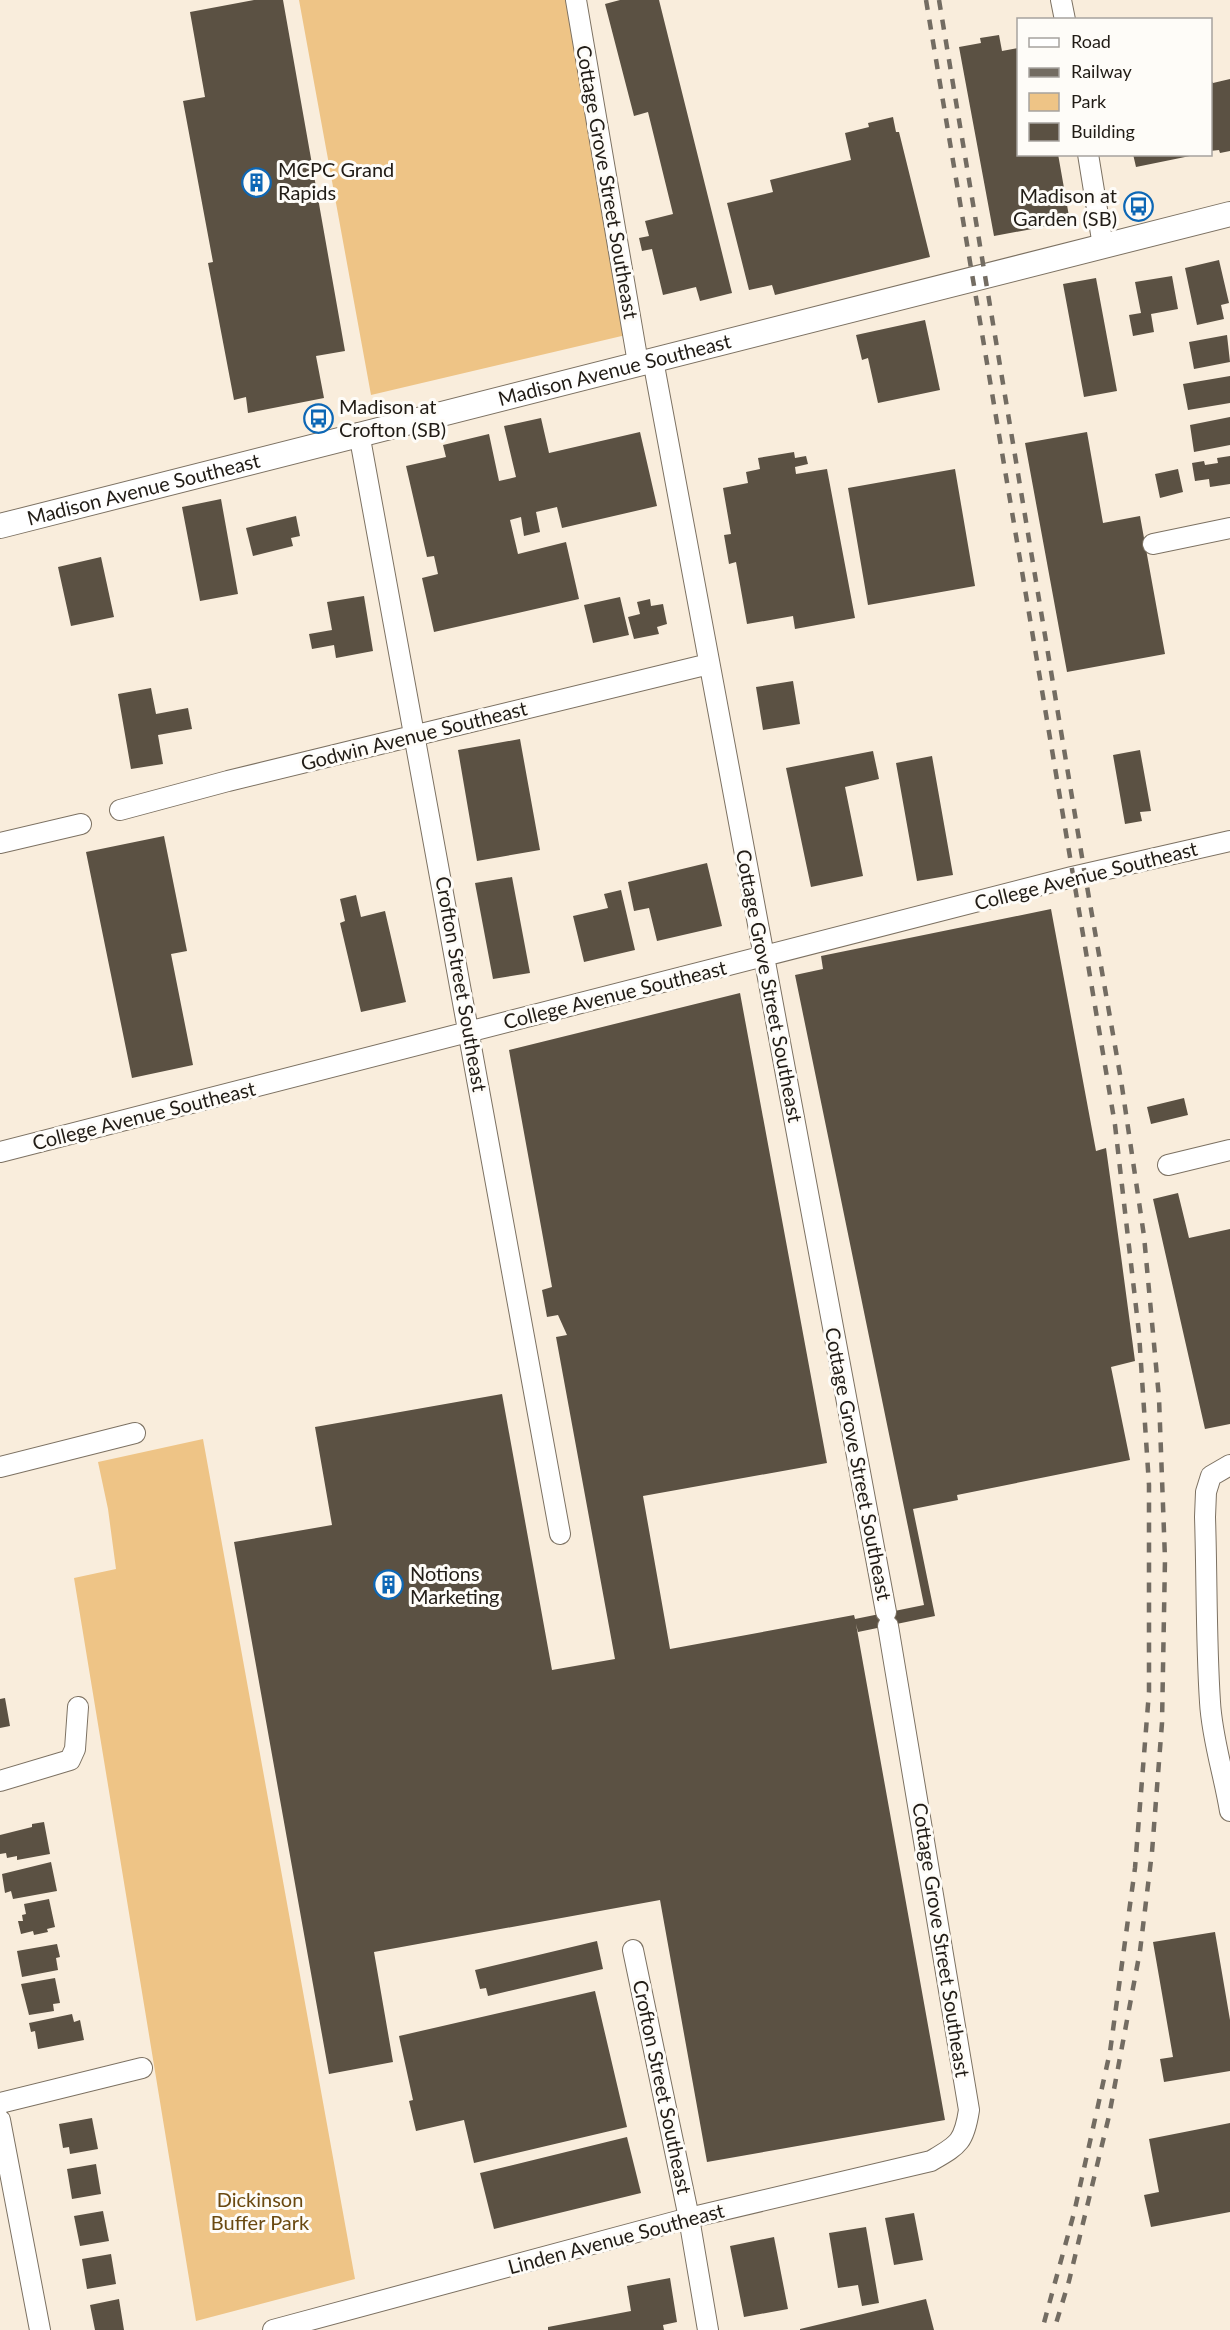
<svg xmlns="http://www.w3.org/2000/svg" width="1230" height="2330" font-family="Lato,sans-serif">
  <rect width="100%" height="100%" fill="#f9eddc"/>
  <path fill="#eec486" d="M299 0H570L626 335 371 395Z
    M203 1439 355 2279 196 2321 74 1578 116 1569 108 1509 98 1462Z"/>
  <path fill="#5b5143" d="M254 0H283L345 351 316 356 324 398 248 413 246 397 234 400 208 263 213 262 183 101 205 97 190 12Z
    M620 0H659L732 293 700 301 696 287 663 295 652 249 642 251 639 238 649 236 645 221 673 214 648 112 634 116 605 4Z
    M999 35 1002 51 1018 48V154H1058L1070 222 994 236 959 47 981 43 980 38Z
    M1210 78 1213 83 1230 79V151L1220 153 1219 150 1210 151Z
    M893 117 896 132H899L930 257 775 295 772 285 749 290 727 203 773 192 770 180 851 160 845 133 869 127 868 123Z
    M1133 154H1190V156L1136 167Z
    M1219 260 1229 303 1221 305 1224 319 1197 325 1185 268Z
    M1172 276 1178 309 1151 314 1154 332 1133 336 1129 315 1141 313 1135 282Z
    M1096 278 1117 391 1084 397 1063 284Z
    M925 320 940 390 878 403 868 358 862 360 856 335Z
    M1227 335 1230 362 1194 369 1189 342Z
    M1230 376V403L1188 410 1183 384Z
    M1230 417V445L1194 452 1190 425Z
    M541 418 549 453 640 432 657 506 562 528 557 507 536 512 540 532 524 536 521 517 510 520 518 554 566 542 579 599 434 632 422 578 438 574 434 556 427 557 406 466 446 457 443 445 489 434 499 481 516 477 504 426Z
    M1087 432 1103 523 1140 516 1165 654 1067 672 1025 443Z
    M794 452 795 458 806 456 808 464 795 467 796 474 827 469 855 618 795 629 793 616 747 624 736 562 729 564 724 535 731 534 723 488 748 483 746 472 760 469 758 458Z
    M1230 456V484L1210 487 1209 479 1195 481 1192 463 1204 461 1205 465 1218 463 1217 458Z
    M955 469 975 586 868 605 848 488Z
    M1178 469 1183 492 1160 498 1155 474Z
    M221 499 238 594 200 601 182 507Z
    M296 516 300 536 291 538 293 546 253 556 246 528Z
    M101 557 114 617 71 626 58 567Z
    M364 596 373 651 336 658 334 645 312 649 309 634 332 630 327 602Z
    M620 597 629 635 593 643 584 605Z
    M650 599 651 606 663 604 667 624 657 627 659 634 634 639 628 617 640 614 637 602Z
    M793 681 800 724 763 730 756 687Z
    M151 688 156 714 188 708 192 729 158 735 163 764 131 769 118 694Z
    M520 739 540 850 477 861 458 750Z
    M1140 750 1151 811 1140 812 1142 821 1125 824 1113 755Z
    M873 751 879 779 845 787 863 876 811 887 786 768Z
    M932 756 953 875 917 881 896 763Z
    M164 836 187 951 171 954 193 1065 132 1078 86 852Z
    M707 863 722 926 657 941 649 908 634 911 628 882Z
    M512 877 530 973 493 979 475 883Z
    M621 890 635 950 584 962 573 916 608 908 604 894Z
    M356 895 361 917 385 911 406 1002 361 1012 340 923 345 921 340 899Z
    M1051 909 1096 1151 1106 1148 1121 1256 1135 1361 1111 1367 1130 1460 957 1495 958 1500 913 1509 935 1616 858 1632 856 1624 945 2120 707 2162 660 1900 374 1952 393 2062 329 2074 234 1542 332 1525 315 1427 502 1394 552 1670 615 1659 556 1337 567 1335 558 1315 547 1317 542 1290 552 1287 509 1050 740 993 827 1463 643 1496 670 1649 854 1615 855 1619 924 1605 795 975 823 969 821 956Z
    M1184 1098 1188 1115 1151 1124 1147 1107Z
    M1178 1193 1189 1238 1230 1229V1424L1205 1429 1153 1199Z
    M5 1698 10 1726 0 1728V1699Z
    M44 1822 50 1854 17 1860V1856L7 1858 6 1853 0 1854V1835L32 1827V1824Z
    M51 1862 57 1891 13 1899 11 1891 5 1893 2 1874Z
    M49 1899 55 1927 47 1929 48 1932 34 1935 33 1931 21 1934 18 1921H23L22 1915 26 1914 24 1904Z
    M1215 1932 1230 2020V2071L1164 2082 1160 2059 1173 2057 1153 1942Z
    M597 1941 603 1969 488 1996 486 1988 480 1989 475 1970Z
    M57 1944 60 1957 56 1958 58 1970 22 1977 17 1951Z
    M55 1978 60 2003 53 2004 54 2011 29 2015 21 1984Z
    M595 1991 627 2127 474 2163 464 2120 416 2131 409 2101 413 2100 399 2036Z
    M72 2014 74 2022 80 2020 84 2040 38 2049 35 2031 31 2032 29 2023Z
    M92 2118 98 2149 70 2154 69 2147 63 2148 59 2124Z
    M1230 2123V2212L1151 2227 1144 2195 1159 2192 1149 2139Z
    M627 2137 641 2193 494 2229 480 2173Z
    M96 2164 101 2194 72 2199 67 2169Z
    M103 2211 109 2241 80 2246 74 2216Z
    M914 2213 923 2260 894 2265 885 2218Z
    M866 2227 879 2303 862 2306 858 2285 838 2288 829 2233Z
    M774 2237 788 2309 744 2317 730 2246Z
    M111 2254 116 2284 87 2289 82 2259Z
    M670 2278 677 2322 663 2325 664 2330H548V2327L631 2311 627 2286Z
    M119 2299 124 2330H95L90 2305Z
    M926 2299 934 2330H800V2329Z"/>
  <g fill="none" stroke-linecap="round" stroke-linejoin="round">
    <defs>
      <path id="minor" d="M576 0 638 363
        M1061 0 1065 20
        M1088 154 1103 246
        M653 360 886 1612
        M359 433 560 1534
        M1153 544 1230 528
        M120 810 228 781 709 664
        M0 843 81 824
        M0 1152 1072 877 1230 841
        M1168 1165 1230 1150
        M1230 1465 1211 1476 1206 1492 1205 1517C1207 1578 1206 1641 1210 1702 1212 1739 1224 1774 1230 1811
        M0 1467 135 1433
        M0 1781 70 1760 75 1749 78 1707
        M633 1950 689 2218 708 2330
        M0 2103 142 2068
        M0 2120 40 2330
        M273 2330 689 2218 931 2161C958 2145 964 2143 969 2110L888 1626"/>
      <g id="tertiary">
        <path id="s1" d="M0 526 1230 214"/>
      </g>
    </defs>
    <use href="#minor" stroke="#7c7162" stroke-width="22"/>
    <use href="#tertiary" stroke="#7c7162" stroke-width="26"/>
    <use href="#minor" stroke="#fff" stroke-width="20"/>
    <use href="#tertiary" stroke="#fff" stroke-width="24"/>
    <path stroke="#736c62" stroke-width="4.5" stroke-dasharray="10 10" stroke-linecap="butt" d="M926 0 1115 1125 1139 1333 1149 1485V1692L1135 1868 1110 2052 1074 2213 1042 2330
      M939 0 1085 875 1121 1080 1144 1236 1159 1398 1165 1559 1162 1723 1152 1852 1140 1951 1109 2116 1069 2281 1054 2330"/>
  </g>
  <defs>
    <symbol id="building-ring" viewBox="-11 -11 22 22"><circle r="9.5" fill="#fefcf8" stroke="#0d67b5" stroke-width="1.5"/><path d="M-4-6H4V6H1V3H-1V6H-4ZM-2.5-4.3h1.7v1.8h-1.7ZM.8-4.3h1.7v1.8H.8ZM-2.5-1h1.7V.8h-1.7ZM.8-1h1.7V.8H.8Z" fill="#0d67b5"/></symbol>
    <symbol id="bus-ring" viewBox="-11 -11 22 22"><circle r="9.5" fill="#fefcf8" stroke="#0d67b5" stroke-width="1.5"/><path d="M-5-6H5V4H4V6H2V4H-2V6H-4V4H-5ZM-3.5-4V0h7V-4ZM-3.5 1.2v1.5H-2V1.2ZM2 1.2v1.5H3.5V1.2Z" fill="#0d67b5"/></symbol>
  </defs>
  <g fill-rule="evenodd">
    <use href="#building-ring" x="240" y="166" width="33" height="33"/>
    <use href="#bus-ring" x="1122" y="190" width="33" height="33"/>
    <use href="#bus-ring" x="302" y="402" width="33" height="33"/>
    <use href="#building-ring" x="372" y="1568" width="33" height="33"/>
  </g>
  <g text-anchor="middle" stroke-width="6" stroke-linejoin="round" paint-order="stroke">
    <g font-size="20" fill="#211c16" stroke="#fefcf8" text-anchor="start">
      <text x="278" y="177">MCPC Grand<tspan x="278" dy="23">Rapids</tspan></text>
      <text x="1117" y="203" text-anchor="end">Madison at<tspan x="1117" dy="23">Garden (SB)</tspan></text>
      <text x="339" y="414">Madison at<tspan x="339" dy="23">Crofton (SB)</tspan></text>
      <text x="410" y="1581">Notions<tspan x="410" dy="23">Marketing</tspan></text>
    </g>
    <g font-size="20" fill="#211c16" stroke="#fefcf8">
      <text transform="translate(607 182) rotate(80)" y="7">Cottage Grove Street Southeast</text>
      <text dy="7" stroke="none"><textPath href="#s1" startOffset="634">Madison Avenue Southeast</textPath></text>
      <text dy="7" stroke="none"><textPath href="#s1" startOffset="148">Madison Avenue Southeast</textPath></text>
      <text transform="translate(414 736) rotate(-14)" y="7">Godwin Avenue Southeast</text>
      <text transform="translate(1086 876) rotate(-14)" y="7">College Avenue Southeast</text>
      <text transform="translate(461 984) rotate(80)" y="7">Crofton Street Southeast</text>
      <text transform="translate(769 986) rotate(79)" y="7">Cottage Grove Street Southeast</text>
      <text transform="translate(615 995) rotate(-14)" y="7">College Avenue Southeast</text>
      <text transform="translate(144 1116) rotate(-14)" y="7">College Avenue Southeast</text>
      <text transform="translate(858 1464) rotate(79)" y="7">Cottage Grove Street Southeast</text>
      <text transform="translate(941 1940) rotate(81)" y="7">Cottage Grove Street Southeast</text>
      <text transform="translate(662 2087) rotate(78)" y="7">Crofton Street Southeast</text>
      <text transform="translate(616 2239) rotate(-15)" y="7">Linden Avenue Southeast</text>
    </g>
    <g font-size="20" fill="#6a4910" stroke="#fefcf8">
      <text x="260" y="2207">Dickinson<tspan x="260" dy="23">Buffer Park</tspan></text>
    </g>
  </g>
  <rect x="1017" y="18" width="195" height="138" fill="#fefcf8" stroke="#a6a29e" stroke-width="1.5"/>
  <rect x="1029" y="38" width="30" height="9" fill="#ffffff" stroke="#a6a29e" stroke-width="1.5"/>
  <text x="1071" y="48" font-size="18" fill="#211c16">Road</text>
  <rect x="1029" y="68" width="30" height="9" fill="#736c62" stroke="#a6a29e" stroke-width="1.5"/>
  <text x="1071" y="78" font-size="18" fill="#211c16">Railway</text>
  <rect x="1029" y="93" width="30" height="18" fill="#eec486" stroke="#a6a29e" stroke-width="1.5"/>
  <text x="1071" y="108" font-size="18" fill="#211c16">Park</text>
  <rect x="1029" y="123" width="30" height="18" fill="#5b5143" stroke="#a6a29e" stroke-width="1.5"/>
  <text x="1071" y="138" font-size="18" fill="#211c16">Building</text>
</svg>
